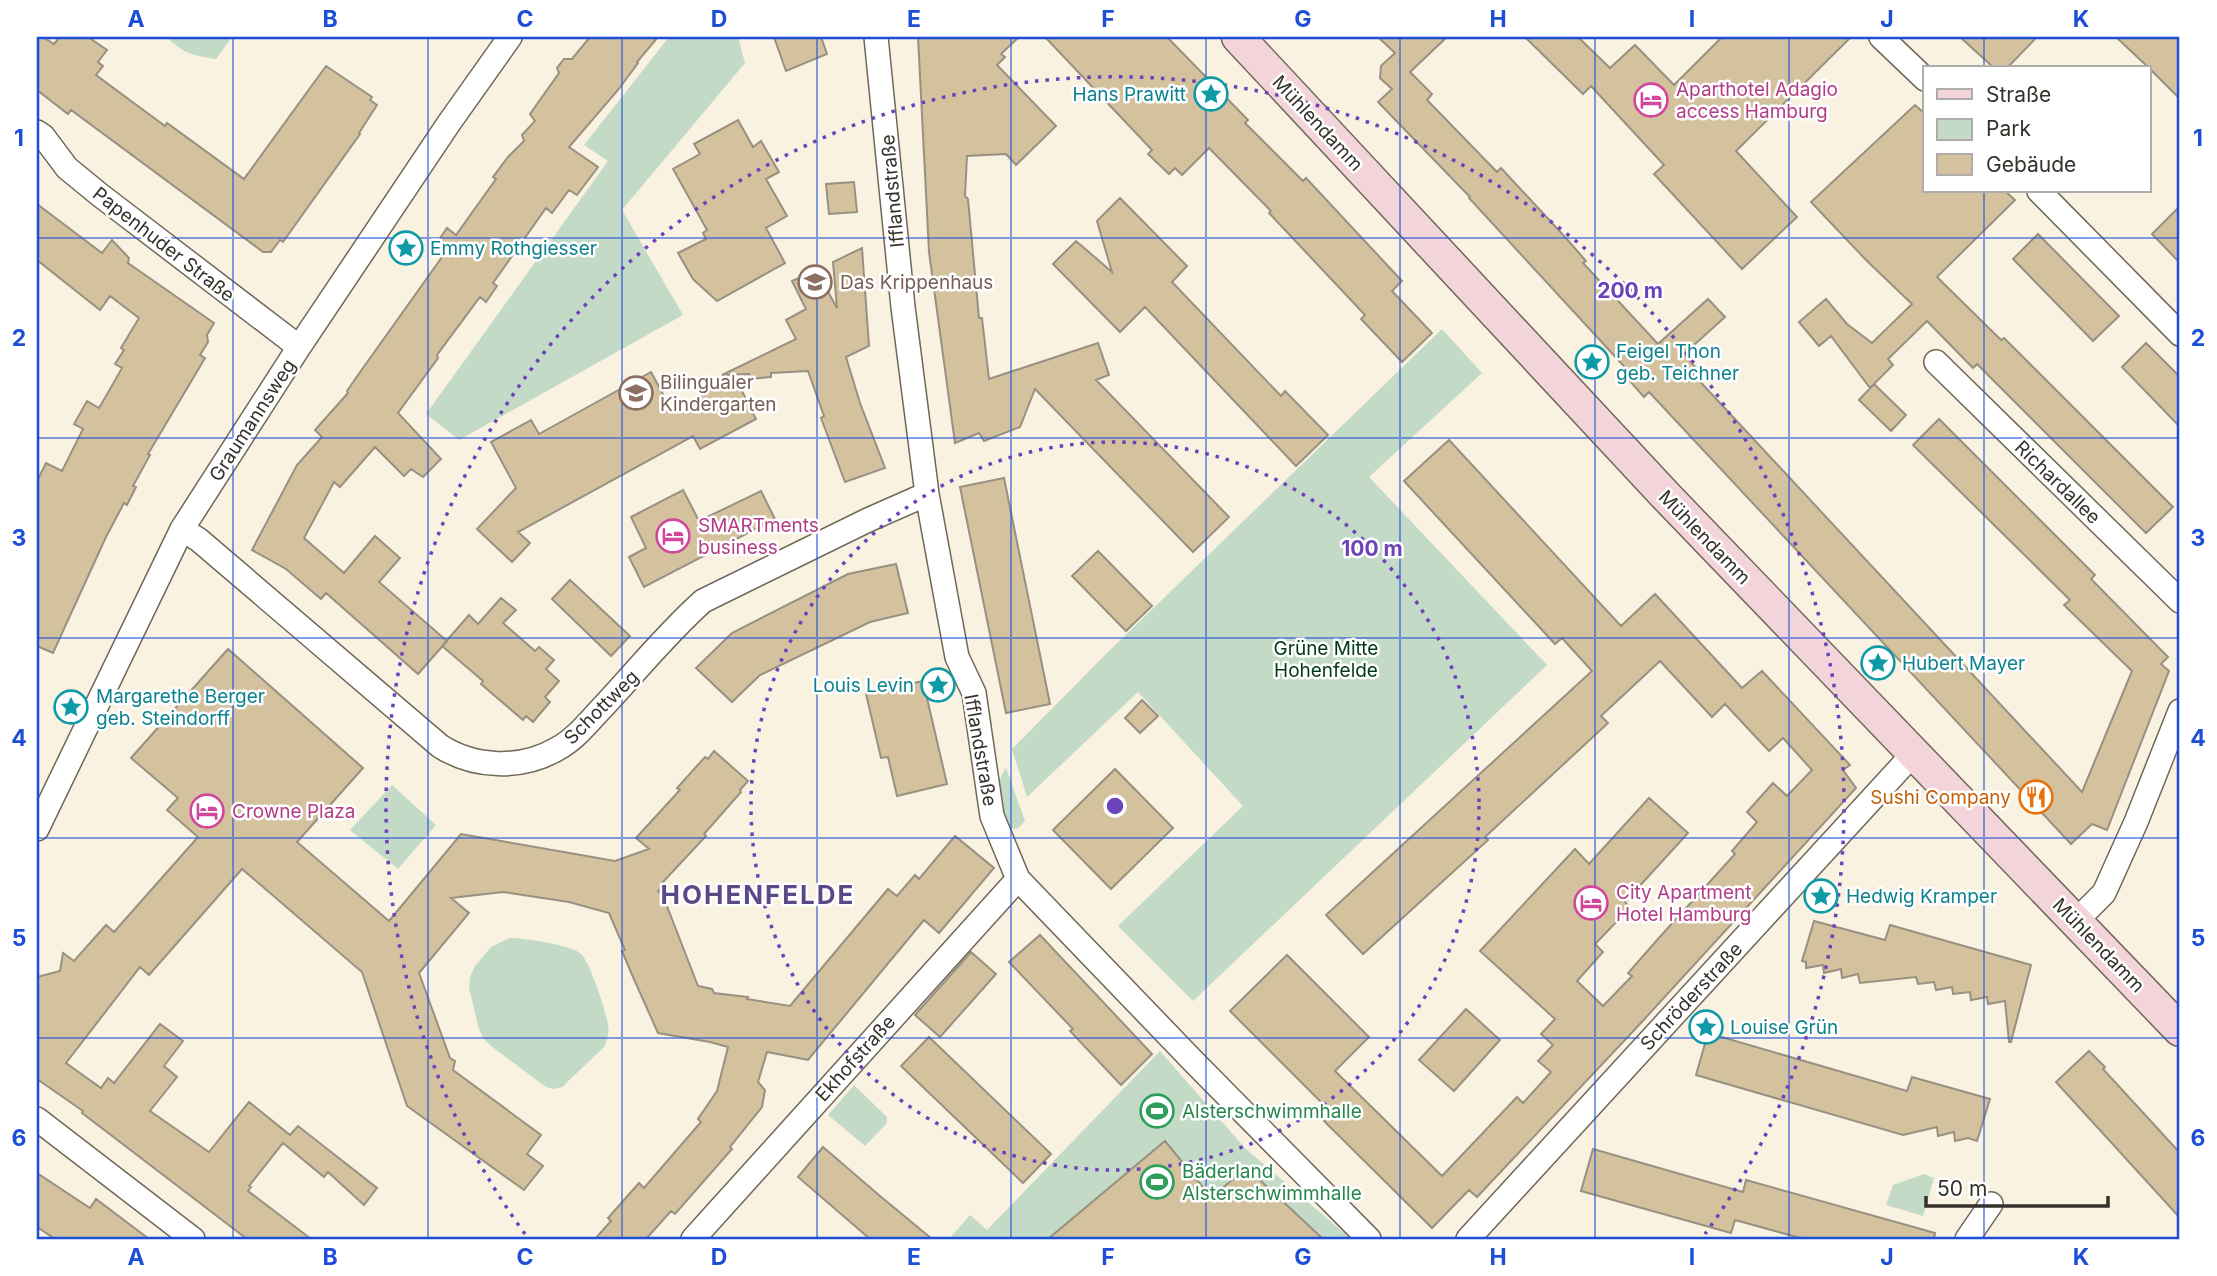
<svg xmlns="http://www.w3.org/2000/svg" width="2217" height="1276" font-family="Inter,sans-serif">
  <rect width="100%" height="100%" fill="#faf2e1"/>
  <path fill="#c2dac6" d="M167 37H232L216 59C194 56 182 53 167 37Z
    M669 37H738L745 63 622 210 683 315 459 440 426 414 608 161 584 145Z
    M1442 329 1482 373 1369 477 1547 665 1193 1001 1118 926 1243 806 1138 692 1027 797 1012 749 1108 652Z
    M1006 768 1025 821 1017 829 1004 827C1001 807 993 785 1006 768Z
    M392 785 436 825 398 869 350 830Z
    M510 938C524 938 570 945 580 953 590 961 606 1012 608 1025 610 1033 607 1040 604 1047L562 1087 554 1089 546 1087 491 1046 483 1038 479 1029 469 988 470 977 475 966 491 947Z
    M1160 1051 1245 1148 1351 1239H949L970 1215 987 1230Z
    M854 1085 887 1117V1123L865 1146 828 1115Z
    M1924 1174 1934 1178 1923 1216 1886 1205 1893 1185Z"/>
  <path fill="#d3c29d" stroke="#989081" stroke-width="2" d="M37 37H43L54 44 60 37H88L107 50 98 62 103 66 96 75 165 126 167 123 244 179 326 66 372 97 370 100 377 105 359 133 360 134 283 242 280 240 271 252H263L71 110 68 114 37 90Z
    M590 37H658L637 62 638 63 618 90 569 147 598 167 577 195 569 190 552 213 546 208 493 283 497 286 486 302 480 297 437 355 438 358 398 413 441 459 423 477 411 469 404 476 375 447 340 487 334 482 304 538 344 573 375 536 400 558 379 582 447 641 418 674 326 593 321 599 286 569 252 550 297 465 322 437 315 430 348 393 347 391 358 375 442 257 432 250 447 228 456 235 496 179 493 177 508 157 524 141 522 135 535 121 530 114 559 73 557 68 564 59H572Z
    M774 37H821L827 54 786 71Z
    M918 37H1019L1001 54 1005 57 997 65 1056 126 1016 165 1006 154 967 156 965 196 968 199 979 318H982L989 379 1098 343 1109 375 1096 380 1229 517 1193 552 1035 389 1020 427 984 441 979 433 955 443 929 252Z
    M1045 37H1167L1248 120 1245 123 1303 181 1306 178 1402 281 1392 291 1432 333 1402 362 1361 319 1365 315 1269 213 1271 211 1209 148 1182 175 1175 168 1169 174 1148 154 1152 150Z
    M1378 37H1447L1410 72 1432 94 1427 100 1497 172 1501 168 1565 237 1586 261 1583 263 1658 344 1708 299 1725 317 1684 354 1698 370 1693 374 2082 792 2132 671 2064 605 2070 600 1913 445 1939 419 2095 575 2091 579 2168 657 2161 664 2169 671 2107 830 2092 824 2071 844 1649 392 1644 397 1629 380 1633 376 1469 198 1470 197 1378 102 1392 89 1380 78 1381 66 1395 53Z
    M1525 37H1578L1610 68 1635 45 1674 85 1722 37H1851L1736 151 1797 217 1742 269 1654 174 1664 165 1591 86 1583 94Z
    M1960 37H2037L2007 68H1994Z
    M2116 37H2180V99L2149 68Z
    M1915 105 1925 114V191H2005L2015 200 1937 277 2001 340 2004 338 2173 507 2146 533 1977 364 1973 368 1927 321 1888 359 1893 365 1870 388 1831 336 1819 346 1799 322 1826 299 1847 324 1872 343 1912 304 1867 261 1811 202Z
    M738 120 753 147 761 141 779 172 766 179 787 216 766 228 785 263 717 301 693 279 678 253 706 239 703 233 707 230 673 169 700 154 694 144Z
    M854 182 857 212 829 214 826 184Z
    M1120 198 1187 266 1172 282 1281 396 1285 391 1328 435 1296 466 1145 307 1120 332 1053 264 1076 241 1112 272 1097 221Z
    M37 204 102 253 112 240 129 258 128 263 214 323 207 335 208 342 200 355 205 358 148 454 150 455 133 486 136 487 127 505 124 503 106 537 53 653 37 646V481L46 463 62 471 83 429 74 424 87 401 99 408 113 384 122 368 115 364 124 350 121 348 139 318 110 296 100 310 37 260Z
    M2180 206V263L2152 234Z
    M2038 234 2119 316 2093 341 2013 259Z
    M862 248 869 346 846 357 860 403 885 468 845 482 821 418 824 416 808 371 771 373V377L750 379 749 374 722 375 796 339 786 320 806 309 792 281 816 270 837 308 833 262Z
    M2146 343 2180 377V427L2122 367Z
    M651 372 672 411 735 377 756 419 700 449 693 436 518 532 530 543 512 562 477 529 516 488 491 442 531 420 539 434Z
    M1874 384 1906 415 1891 431 1859 400Z
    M1449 440 1621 626 1655 594 1742 688 1762 671 1850 765 1843 770 1856 788 1639 1025 1477 1197 1469 1190 1432 1228 1324 1121 1332 1113 1230 1011 1287 955 1369 1037 1335 1071 1442 1176 1517 1097 1523 1103 1551 1072 1538 1061 1553 1045 1541 1034 1555 1019 1480 951 1575 849 1589 864 1649 798 1688 833 1625 902 1630 908 1595 944 1603 952 1577 981 1603 1006 1632 976 1628 973 1658 939 1735 854 1732 851 1757 822 1747 812 1773 783 1787 796 1812 770 1783 738 1769 751 1725 704 1712 717 1660 661 1601 716 1608 723 1485 837 1488 840 1363 954 1326 915 1592 671 1562 638 1555 644 1404 481Z
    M1004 478 1050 704 1006 713 960 487Z
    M683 490 699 521 761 491 775 519 644 587 629 557 646 548 631 517Z
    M1098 551 1152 606 1126 631 1072 576Z
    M896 564 908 613 870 622 760 675 732 702 696 668 732 633 848 574Z
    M570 580 630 636 611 656 552 599Z
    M501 598 516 610 503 623 535 651 539 647 554 660 546 669 559 681 545 697 550 702 533 722 526 716 523 720 481 684 483 681 442 646 469 615 478 624Z
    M228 649 363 768 297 842 389 921 461 834 615 861 649 849 636 838 680 790 677 788 705 757 708 759 714 751 748 781 740 790 741 792 704 834 706 836 662 883 664 885 658 891 663 896 698 986 712 989 714 993 748 997 747 999 790 1006 888 889 897 896 915 875 919 879 955 836 994 868 939 933 924 920 808 1060 767 1052 758 1082 765 1090 762 1107 730 1147 732 1149 675 1214 671 1211 646 1239H595L611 1221 608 1218 639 1183 644 1188 701 1122 698 1119 717 1091 728 1047 710 1042 658 1033 633 977 622 951 625 950 609 913 569 902 503 892 451 898 469 913 419 973 450 1058 455 1061 453 1070 541 1135 527 1154 543 1166 524 1190 407 1106 362 972 242 869 149 975 140 967 66 1063 101 1088 108 1078 114 1083 160 1024 183 1041 164 1066 177 1077 150 1111 209 1152 249 1102 290 1135 298 1126 377 1188 364 1205 328 1172 324 1177 283 1143 249 1186 251 1187 248 1191 311 1239H247L82 1113 83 1111 37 1079V977L60 971 63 953 74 961 106 925 114 932 198 837 167 810 178 798 131 758Z
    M923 681 947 784 897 796 888 757 881 758 866 694Z
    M1142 700 1158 716 1140 733 1125 718Z
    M1115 769 1173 828 1111 889 1053 830Z
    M1814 921 1885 940 1890 925 2031 965 2011 1042H2009L2005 1001 1988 1004 1987 997 1971 1000 1970 992 1953 994 1952 987 1936 990 1934 982 1918 984 1916 977 1860 983 1858 974 1842 978 1841 969 1824 973 1823 965 1806 968V962L1802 961Z
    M1040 935 1152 1054 1121 1085 1070 1031 1073 1029 1009 962Z
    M971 952 996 974 940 1037 915 1015Z
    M1466 1009 1500 1040 1454 1091 1419 1060Z
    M1708 1033 1907 1091 1912 1077 1990 1099 1977 1141 1968 1138 1955 1141 1954 1132 1938 1136 1937 1127 1903 1135 1696 1075Z
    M929 1037 1051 1154 1023 1183 901 1066Z
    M2089 1051 2105 1067 2103 1069 2180 1153V1218L2056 1082Z
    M1165 1141 1211 1197 1247 1168 1323 1239H1048Z
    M823 1147 880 1196 932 1239H870L798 1177Z
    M1593 1149 1743 1192 1746 1180 1935 1233 1934 1239H1804L1735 1220 1731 1233 1581 1191Z
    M37 1173 90 1208 96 1199 149 1239H55L37 1227Z"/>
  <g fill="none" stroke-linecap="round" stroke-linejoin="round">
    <defs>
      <path id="minor" d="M876 37 903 307 927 494 957 657 974 693 992 816 1018 879 1194 1062 1369 1239
        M1881 37 1925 79
        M37 132 43 136 67 168 100 195 299 347
        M2039 191 2180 334
        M1936 362 2180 601
        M182 529 199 540 440 746C474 768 521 770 557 749 574 740 587 724 600 710 634 674 666 634 703 601L868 520 927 494
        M37 829 182 529 299 347 449 123 510 37
        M2076 921 2104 893 2136 822 2180 711
        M37 1119 193 1239
        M693 1239 1018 879
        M1468 1239 1914 753
        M1967 1239 1991 1204"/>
      <path id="secondary" d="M1238 37 1666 496 2180 1030"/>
    </defs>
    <use href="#minor" stroke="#6f6859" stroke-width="26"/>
    <use href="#secondary" stroke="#6f6859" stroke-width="35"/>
    <use href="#minor" stroke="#fff" stroke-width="23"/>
    <use href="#secondary" stroke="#f2d4da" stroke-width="32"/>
  </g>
  <path fill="none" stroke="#1d4ed8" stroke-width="2" stroke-opacity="0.55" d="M233 37V1239M428 37V1239M622 37V1239M817 37V1239M1011 37V1239M1206 37V1239M1400 37V1239M1595 37V1239M1789 37V1239M1984 37V68M1984 191V1239M37 238H2180M37 438H2180M37 638H2180M37 838H2180M37 1038H2180"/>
  <g fill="none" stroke="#6c42bb" stroke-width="3.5" stroke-dasharray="3.5 7">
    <circle cx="1115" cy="806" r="364"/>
    <path d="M525 1234A729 729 0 1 1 1705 1234"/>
  </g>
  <defs>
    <symbol id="sight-ring" viewBox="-11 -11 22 22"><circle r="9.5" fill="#fff" stroke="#0f9aa8" stroke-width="1.5"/><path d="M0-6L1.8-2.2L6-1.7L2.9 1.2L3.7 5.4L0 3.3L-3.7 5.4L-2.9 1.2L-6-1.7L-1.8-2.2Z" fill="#0f9aa8"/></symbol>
    <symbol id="hotel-ring" viewBox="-11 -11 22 22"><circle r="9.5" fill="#fff" stroke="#d1479c" stroke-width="1.5"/><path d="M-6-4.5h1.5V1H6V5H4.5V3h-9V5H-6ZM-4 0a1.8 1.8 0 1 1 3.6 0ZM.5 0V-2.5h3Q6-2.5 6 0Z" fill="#d1479c"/></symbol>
    <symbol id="school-ring" viewBox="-11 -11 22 22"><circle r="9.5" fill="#fff" stroke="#8d6e63" stroke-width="1.5"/><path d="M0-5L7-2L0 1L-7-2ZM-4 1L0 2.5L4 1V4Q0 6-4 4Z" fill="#8d6e63"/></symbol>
    <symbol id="restaurant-ring" viewBox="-11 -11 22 22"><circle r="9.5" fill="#fff" stroke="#e8710a" stroke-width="1.5"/><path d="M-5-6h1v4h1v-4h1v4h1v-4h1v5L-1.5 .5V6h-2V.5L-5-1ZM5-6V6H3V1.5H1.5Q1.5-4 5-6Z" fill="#e8710a"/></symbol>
    <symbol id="stadium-ring" viewBox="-11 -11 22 22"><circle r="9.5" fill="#fff" stroke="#2e9e5b" stroke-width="1.5"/><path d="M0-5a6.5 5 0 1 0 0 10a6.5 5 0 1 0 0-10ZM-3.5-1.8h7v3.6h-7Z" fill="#2e9e5b"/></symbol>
  </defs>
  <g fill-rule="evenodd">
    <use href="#sight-ring" x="1192" y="75" width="38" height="38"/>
    <use href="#hotel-ring" x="1632" y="81" width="38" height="38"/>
    <use href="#sight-ring" x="387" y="229" width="38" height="38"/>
    <use href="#school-ring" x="796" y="263" width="38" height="38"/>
    <use href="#sight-ring" x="1573" y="343" width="38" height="38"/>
    <use href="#school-ring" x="617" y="374" width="38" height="38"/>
    <use href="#hotel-ring" x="654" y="517" width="38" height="38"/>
    <use href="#sight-ring" x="1859" y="644" width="38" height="38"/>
    <use href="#sight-ring" x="919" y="666" width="38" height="38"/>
    <use href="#sight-ring" x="52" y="688" width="38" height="38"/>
    <use href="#restaurant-ring" x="2017" y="778" width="38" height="38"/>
    <use href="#hotel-ring" x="188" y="792" width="38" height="38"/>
    <use href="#sight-ring" x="1802" y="877" width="38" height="38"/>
    <use href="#hotel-ring" x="1572" y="884" width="38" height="38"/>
    <use href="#sight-ring" x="1687" y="1008" width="38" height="38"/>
    <use href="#stadium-ring" x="1138" y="1092" width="38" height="38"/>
    <use href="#stadium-ring" x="1138" y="1163" width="38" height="38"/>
  </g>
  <g text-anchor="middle" stroke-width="5" stroke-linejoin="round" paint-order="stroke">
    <g font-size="19" fill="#b23c85" stroke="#fff" text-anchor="start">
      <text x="1676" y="96">Aparthotel Adagio<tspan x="1676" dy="22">access Hamburg</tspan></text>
      <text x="698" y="532">SMARTments<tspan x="698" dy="22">business</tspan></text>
      <text x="232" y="818">Crowne Plaza</text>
      <text x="1616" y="899">City Apartment<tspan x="1616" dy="22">Hotel Hamburg</tspan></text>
    </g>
    <g font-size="19" fill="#0d838f" stroke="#fff" text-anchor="start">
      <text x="1186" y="101" text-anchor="end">Hans Prawitt</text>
      <text x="430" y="255">Emmy Rothgiesser</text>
      <text x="1616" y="358">Feigel Thon<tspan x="1616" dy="22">geb. Teichner</tspan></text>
      <text x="1902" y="670">Hubert Mayer</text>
      <text x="914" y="692" text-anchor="end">Louis Levin</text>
      <text x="96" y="703">Margarethe Berger<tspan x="96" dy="22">geb. Steindorff</tspan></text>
      <text x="1846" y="903">Hedwig Kramper</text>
      <text x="1730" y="1034">Louise Grün</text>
    </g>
    <g font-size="19" fill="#35322c" stroke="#fff">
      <text transform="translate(1318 123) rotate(47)" y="7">Mühlendamm</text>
      <text transform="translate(892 191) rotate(-95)" y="7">Ifflandstraße</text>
      <text transform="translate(164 244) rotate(38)" y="7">Papenhuder Straße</text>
      <text transform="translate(252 420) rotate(-57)" y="7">Graumannsweg</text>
      <text transform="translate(2058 482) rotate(44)" y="7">Richardallee</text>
      <text transform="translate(1705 537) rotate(46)" y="7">Mühlendamm</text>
      <text transform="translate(601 707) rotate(-45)" y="7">Schottweg</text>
      <text transform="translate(981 750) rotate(80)" y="7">Ifflandstraße</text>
      <text transform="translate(2099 945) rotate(46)" y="7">Mühlendamm</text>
      <text transform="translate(1691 996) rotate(-47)" y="7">Schröderstraße</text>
      <text transform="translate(855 1058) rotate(-48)" y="7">Ekhofstraße</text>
    </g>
    <g font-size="19" fill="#785e54" stroke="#fff" text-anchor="start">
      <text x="840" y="289">Das Krippenhaus</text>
      <text x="660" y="389">Bilingualer<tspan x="660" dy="22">Kindergarten</tspan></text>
    </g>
    <g font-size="19" fill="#003916" stroke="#fff">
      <text x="1326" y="655">Grüne Mitte<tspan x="1326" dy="22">Hohenfelde</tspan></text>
    </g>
    <g font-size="19" fill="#c56008" stroke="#fff" text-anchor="end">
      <text x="2011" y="804">Sushi Company</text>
    </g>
    <g font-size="19" fill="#27864d" stroke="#fff" text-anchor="start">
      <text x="1182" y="1118">Alsterschwimmhalle</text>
      <text x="1182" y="1178">Bäderland<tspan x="1182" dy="22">Alsterschwimmhalle</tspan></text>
    </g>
    <g font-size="26" font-weight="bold" letter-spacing="2" fill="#5a4987" stroke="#fff">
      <text x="758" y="904">HOHENFELDE</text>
    </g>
  </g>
  <circle cx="1115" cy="806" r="10" fill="#6c42bb" stroke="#fff" stroke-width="3.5"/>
  <g font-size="21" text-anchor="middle" font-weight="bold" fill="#6c42bb" stroke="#fff" stroke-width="5" stroke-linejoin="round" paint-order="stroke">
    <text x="1630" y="298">200 m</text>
    <text x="1372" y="556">100 m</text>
  </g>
  <rect width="2217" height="1276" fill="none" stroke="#ffffff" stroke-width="77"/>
  <rect x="1923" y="66" width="228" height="126" fill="#ffffff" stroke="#aeadab" stroke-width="2"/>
  <rect x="1937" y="89" width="35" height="10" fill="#f2d4da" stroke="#aeadab" stroke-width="2"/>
  <text x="1986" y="102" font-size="21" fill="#35322c">Straße</text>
  <rect x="1937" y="119" width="35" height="21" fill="#c2dac6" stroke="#aeadab" stroke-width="2"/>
  <text x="1986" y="136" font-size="21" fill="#35322c">Park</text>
  <rect x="1937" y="154" width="35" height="21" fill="#d3c29d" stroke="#aeadab" stroke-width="2"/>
  <text x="1986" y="172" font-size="21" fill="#35322c">Gebäude</text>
  <path d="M1926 1196v10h182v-10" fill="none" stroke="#35322c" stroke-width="3.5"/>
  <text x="1937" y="1196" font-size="21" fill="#35322c" stroke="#ffffff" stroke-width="5" paint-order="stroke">50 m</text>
  <rect x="38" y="38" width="2140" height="1200" fill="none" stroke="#1d4ed8" stroke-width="2.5"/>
  <g font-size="23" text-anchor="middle" font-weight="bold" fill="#1d4ed8">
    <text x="136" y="27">A</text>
    <text x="330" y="27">B</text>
    <text x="525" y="27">C</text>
    <text x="719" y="27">D</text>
    <text x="914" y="27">E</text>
    <text x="1108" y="27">F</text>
    <text x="1303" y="27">G</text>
    <text x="1498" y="27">H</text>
    <text x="1692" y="27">I</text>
    <text x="1887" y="27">J</text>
    <text x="2081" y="27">K</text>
    <text x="19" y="146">1</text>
    <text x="2198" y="146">1</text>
    <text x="19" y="346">2</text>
    <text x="2198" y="346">2</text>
    <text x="19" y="546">3</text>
    <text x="2198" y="546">3</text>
    <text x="19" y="746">4</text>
    <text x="2198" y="746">4</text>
    <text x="19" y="946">5</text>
    <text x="2198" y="946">5</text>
    <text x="19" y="1146">6</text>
    <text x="2198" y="1146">6</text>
    <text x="136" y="1265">A</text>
    <text x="330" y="1265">B</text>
    <text x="525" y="1265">C</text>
    <text x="719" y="1265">D</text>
    <text x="914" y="1265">E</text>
    <text x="1108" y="1265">F</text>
    <text x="1303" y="1265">G</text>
    <text x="1498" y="1265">H</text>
    <text x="1692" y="1265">I</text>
    <text x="1887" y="1265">J</text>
    <text x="2081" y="1265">K</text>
  </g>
</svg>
